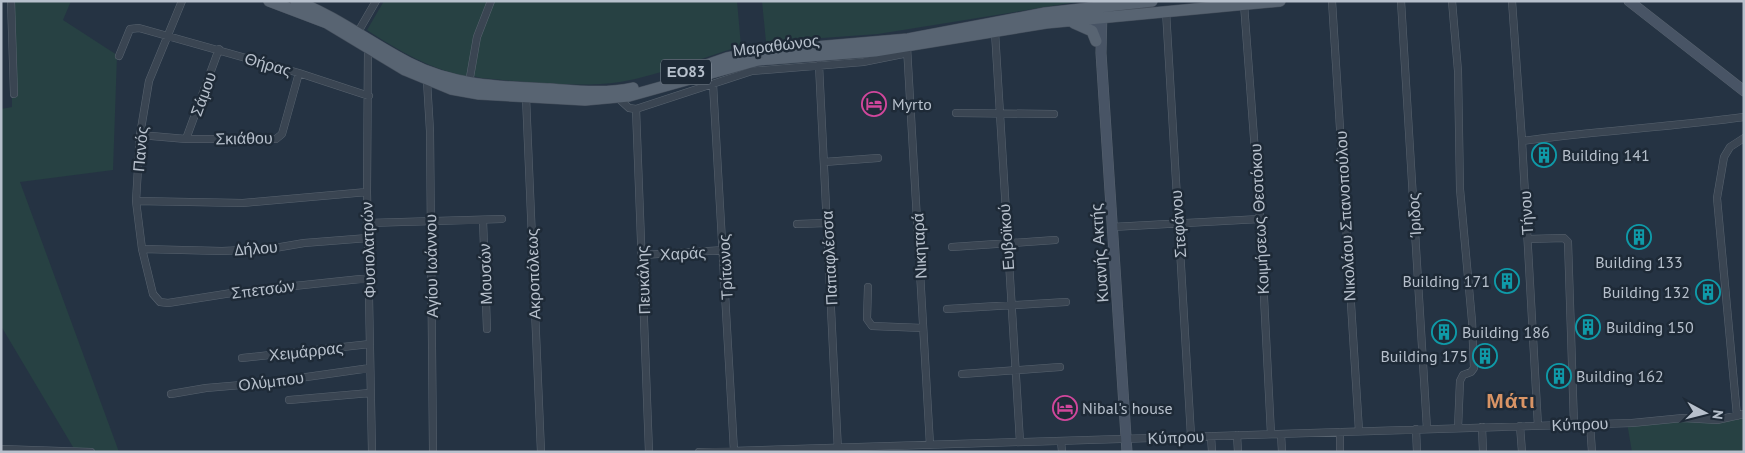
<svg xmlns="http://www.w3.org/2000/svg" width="1745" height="453" font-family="'PT Sans',sans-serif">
  <rect width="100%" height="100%" fill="#253343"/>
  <path fill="#274143" d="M12 1H71L63 20 117 55 113 170 20 182 119 452H76L1 326V109L12 107Z
    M384 1H489L468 77C430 69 399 51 367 30Z
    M492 1H737L741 46C701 58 661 75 620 82 578 88 524 82 481 78L473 76 478 36Z
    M762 1H1083L878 34 766 42Z
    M1744 416V452H1632L1627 423 1706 421Z"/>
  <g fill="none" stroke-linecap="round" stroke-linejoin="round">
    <defs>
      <path id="street" d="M11 1 14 94
        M182 1 149 81 140 135 136 201 142 249 153 294 160 302 168 303 238 292 370 278
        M1332 1 1359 431
        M1401 1 1427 429
        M1452 1 1458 71 1460 189 1472 321 1474 368 1471 372 1463 375 1460 381 1458 428
        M1512 1 1522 141 1538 426
        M1244 4 1260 219 1271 434
        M1166 11 1191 436
        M358 32 376 1
        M995 32 1020 442
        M907 47 930 445
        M368 48 367 192 372 452
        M119 56 130 29 139 28 299 73 369 96
        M819 65 838 451
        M427 81 430 131 433 452
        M469 83 477 37 491 1
        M713 84 734 451
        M526 97 541 452
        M618 98 629 108 636 109 752 71 863 62 903 54 907 47
        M636 109 649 452
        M956 113 1054 114
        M140 135 186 139H276L282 134 299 73
        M186 139 219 49
        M1522 141C1596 131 1670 127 1744 117
        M824 162 878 158
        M136 201 243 203 367 192
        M483 220 487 329
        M368 223 502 219
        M797 224 827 223
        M1112 227 1260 219
        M1528 239 1564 238 1568 242 1574 425
        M952 247 1055 240
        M142 249 222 251 269 249 304 243 368 238
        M642 255 725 250
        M868 287 867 319 872 326 923 328
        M947 309 1066 302
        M242 358 370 344
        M962 374 1060 367
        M171 394 206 388 264 383 370 368
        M289 400 370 393
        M1737 416 1717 198 1724 157 1730 147 1744 138
        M1590 424 1592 452
        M1520 426 1522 452
        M1482 427 1483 452
        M1416 429 1417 452
        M1340 432V452
        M1281 434 1282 452
        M1237 435 1238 452
        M1211 436 1212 452
        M1061 441 1062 452
        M1 449 91 452
        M699 452 1632 423 1683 418 1717 420 1744 414"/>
      <path id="secondary" d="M1093 1 1096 40
        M1629 1 1744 91
        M1102 10 1101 53 1127 452"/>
      <path id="primary" d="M269 1 327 23 405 70 451 89 479 94 585 100 629 96 758 60 875 51 1046 23 1280 1
        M296 1C337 17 370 43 409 63 453 86 502 87 550 89 578 91 606 94 633 88
        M1074 23 1092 31 1096 41
        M678 75 727 58 757 52 908 39 1045 13 1152 1"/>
    </defs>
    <use href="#street" stroke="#58636f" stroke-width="8"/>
    <use href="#secondary" stroke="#58636f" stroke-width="11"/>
    <use href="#primary" stroke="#444e5b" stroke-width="12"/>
    <use href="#street" stroke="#3a4552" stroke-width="7"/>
    <use href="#secondary" stroke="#485465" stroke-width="10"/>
    <use href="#primary" stroke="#586472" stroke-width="11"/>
  </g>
  <defs>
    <symbol id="hotel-ring" viewBox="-11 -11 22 22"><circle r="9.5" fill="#1e2a37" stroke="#d1479c" stroke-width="1.5"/><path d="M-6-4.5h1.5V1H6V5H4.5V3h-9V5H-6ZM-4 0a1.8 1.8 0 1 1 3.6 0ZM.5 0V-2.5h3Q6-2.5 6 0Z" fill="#d1479c"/></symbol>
    <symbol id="building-ring" viewBox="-11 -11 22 22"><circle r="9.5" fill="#1e2a37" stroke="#0f9aa8" stroke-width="1.5"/><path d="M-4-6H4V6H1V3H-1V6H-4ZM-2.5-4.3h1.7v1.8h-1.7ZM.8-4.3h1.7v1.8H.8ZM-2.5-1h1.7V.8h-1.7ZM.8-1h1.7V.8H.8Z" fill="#0f9aa8"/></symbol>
  </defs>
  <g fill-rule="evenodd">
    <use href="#hotel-ring" x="860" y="90" width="28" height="28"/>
    <use href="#building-ring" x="1530" y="141" width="28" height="28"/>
    <use href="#building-ring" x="1625" y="223" width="28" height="28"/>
    <use href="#building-ring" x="1493" y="267" width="28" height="28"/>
    <use href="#building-ring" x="1694" y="278" width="28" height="28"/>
    <use href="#building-ring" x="1574" y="313" width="28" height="28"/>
    <use href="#building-ring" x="1430" y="318" width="28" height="28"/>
    <use href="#building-ring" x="1471" y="342" width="28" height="28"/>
    <use href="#building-ring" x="1545" y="362" width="28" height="28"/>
    <use href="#hotel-ring" x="1051" y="394" width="28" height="28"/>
  </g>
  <g text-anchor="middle" stroke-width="5" stroke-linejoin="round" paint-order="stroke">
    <rect fill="#1e2a37" stroke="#89939f" stroke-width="1" x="661" y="59.5" width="50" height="25" rx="4"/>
    <g font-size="15" font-weight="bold" fill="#b7c0cc">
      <text x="686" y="77">ΕΟ83</text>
    </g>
    <g font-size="16" fill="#b7c0cc" stroke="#1e2a37">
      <text transform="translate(776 45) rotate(-7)" y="6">Μαραθώνος</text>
      <text transform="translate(268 64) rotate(16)" y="6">Θήρας</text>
      <text transform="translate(203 94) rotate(-70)" y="6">Σάμου</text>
      <text transform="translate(244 138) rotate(-1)" y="6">Σκιάθου</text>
      <text transform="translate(140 149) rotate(-85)" y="6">Πανός</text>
      <text transform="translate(1526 213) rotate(-93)" y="6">Τήνου</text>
      <text transform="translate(1414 215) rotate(-93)" y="6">Ίριδος</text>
      <text transform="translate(1345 216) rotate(-93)" y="6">Νικολάου Σπανοπούλου</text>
      <text transform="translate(1259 219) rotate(-93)" y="6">Κοιμήσεως Θεοτόκου</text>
      <text transform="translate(1178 224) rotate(-94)" y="6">Στεφάνου</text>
      <text transform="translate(1006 237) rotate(-94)" y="6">Ευβοϊκού</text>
      <text transform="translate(919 246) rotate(-93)" y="6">Νικηταρά</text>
      <text transform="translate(256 248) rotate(-4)" y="6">Δήλου</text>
      <text transform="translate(368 250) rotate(-92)" y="6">Φυσιολατρών</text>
      <text transform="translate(683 253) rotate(-3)" y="6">Χαράς</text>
      <text transform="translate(1099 253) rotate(-94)" y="6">Κυανής Ακτής</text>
      <text transform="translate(829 258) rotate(-93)" y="6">Παπαφλέσσα</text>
      <text transform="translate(431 266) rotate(-91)" y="6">Αγίου Ιωάννου</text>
      <text transform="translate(725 267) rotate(-93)" y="6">Τρίτωνος</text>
      <text transform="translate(485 274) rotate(-92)" y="6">Μουσών</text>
      <text transform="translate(533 274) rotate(-92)" y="6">Ακροπόλεως</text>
      <text transform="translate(643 280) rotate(-92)" y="6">Πευκάλης</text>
      <text transform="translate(263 289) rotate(-7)" y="6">Σπετσών</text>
      <text transform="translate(306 351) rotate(-6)" y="6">Χειμάρρας</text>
      <text transform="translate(271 381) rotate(-7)" y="6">Ολύμπου</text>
      <text transform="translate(1580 424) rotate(-2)" y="6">Κύπρου</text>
      <text transform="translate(1176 437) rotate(-2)" y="6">Κύπρου</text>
    </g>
    <g font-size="16" fill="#b7c0cc" stroke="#1e2a37" text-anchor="start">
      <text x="892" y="110">Myrto</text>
      <text x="1562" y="161">Building 141</text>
      <text x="1639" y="268" text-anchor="middle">Building 133</text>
      <text x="1490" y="287" text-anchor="end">Building 171</text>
      <text x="1690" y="298" text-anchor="end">Building 132</text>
      <text x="1606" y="333">Building 150</text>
      <text x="1462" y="338">Building 186</text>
      <text x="1468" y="362" text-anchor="end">Building 175</text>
      <text x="1576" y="382">Building 162</text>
      <text x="1082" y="414">Nibal's house</text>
    </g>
    <g font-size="21" font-weight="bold" letter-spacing="1" fill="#d99465" stroke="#1e2a37">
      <text x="1511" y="408">Μάτι</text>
    </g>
  </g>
  <rect width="1745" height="453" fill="none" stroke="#b7c0cc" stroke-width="5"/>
  <g transform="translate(1705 413) rotate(97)" stroke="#1e2a37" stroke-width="4" paint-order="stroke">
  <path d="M0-4L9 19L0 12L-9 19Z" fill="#b7c0cc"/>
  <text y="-8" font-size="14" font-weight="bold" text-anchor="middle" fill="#b7c0cc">N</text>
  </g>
</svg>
